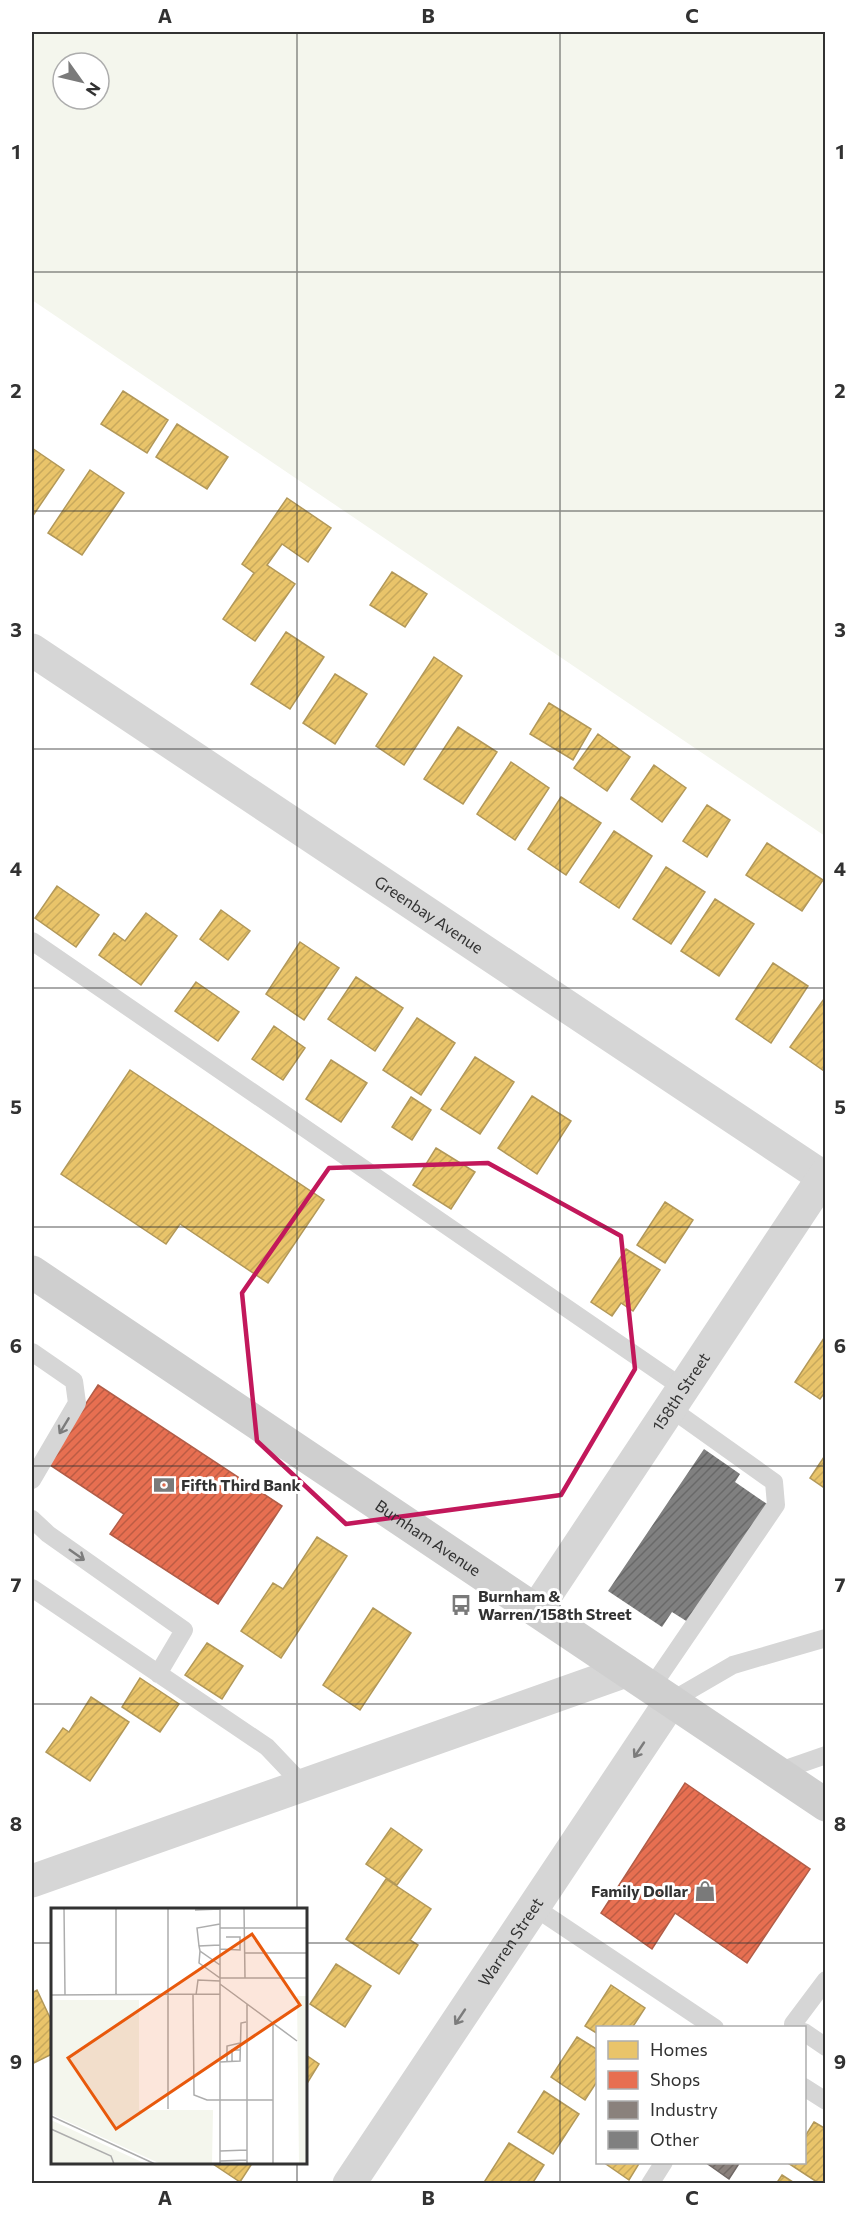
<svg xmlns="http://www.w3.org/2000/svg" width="857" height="2215" font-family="Commissioner,sans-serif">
  <defs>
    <pattern id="homes-hatch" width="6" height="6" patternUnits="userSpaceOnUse" patternTransform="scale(1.5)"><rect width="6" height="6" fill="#e9c46a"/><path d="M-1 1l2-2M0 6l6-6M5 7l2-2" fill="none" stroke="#c8a95c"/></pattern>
    <pattern id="shops-hatch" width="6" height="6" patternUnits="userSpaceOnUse" patternTransform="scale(1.5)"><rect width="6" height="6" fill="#e76f51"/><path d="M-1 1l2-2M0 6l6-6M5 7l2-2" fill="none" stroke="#bc5c44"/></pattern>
    <pattern id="industry-hatch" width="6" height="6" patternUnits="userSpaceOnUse" patternTransform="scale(1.5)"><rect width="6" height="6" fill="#8a817c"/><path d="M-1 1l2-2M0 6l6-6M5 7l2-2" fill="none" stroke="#716a66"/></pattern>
    <pattern id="building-hatch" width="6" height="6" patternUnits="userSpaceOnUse" patternTransform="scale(1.5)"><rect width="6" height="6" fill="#808080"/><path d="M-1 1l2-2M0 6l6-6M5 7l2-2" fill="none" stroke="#696969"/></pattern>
  </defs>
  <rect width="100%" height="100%" fill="#fff"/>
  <path fill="#f4f6ed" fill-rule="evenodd" d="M32 32H825V836L32 300ZM63 63H99V99H63Z"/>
  <path fill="url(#homes-hatch)" stroke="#b29859" stroke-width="1.5" d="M123 391 168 420 147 453 101 424Z
    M177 424 228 457 207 489 156 457Z
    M32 448 64 470 32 517Z
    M90 470 124 493 82 555 48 533Z
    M287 498 331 528 308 562 282 544 267 565 295 584 255 641 223 619 254 573 242 564Z
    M392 572 427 594 405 627 370 605Z
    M286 632 324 657 290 709 251 684Z
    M434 657 462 676 404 765 376 746Z
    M335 674 367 694 335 744 303 723Z
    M549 703 591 729 573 760 530 734Z
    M458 727 497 752 463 804 424 779Z
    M598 734 630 757 607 791 574 768Z
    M511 762 549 788 515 840 477 814Z
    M654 765 686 788 662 822 631 799Z
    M561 797 601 823 566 875 528 849Z
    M707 805 730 820 707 857 683 841Z
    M614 831 652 856 619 908 580 882Z
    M767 843 823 880 802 911 746 875Z
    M666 867 705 892 671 944 633 919Z
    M57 886 99 915 76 947 35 918Z
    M715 899 754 924 719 976 681 951Z
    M221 910 250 931 228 960 200 939Z
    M146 913 177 936 141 985 99 955 114 933 125 941Z
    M300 942 339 968 304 1020 266 994Z
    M773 963 808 986 771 1043 736 1019Z
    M356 977 403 1008 375 1051 328 1019Z
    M196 982 239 1012 218 1041 175 1011Z
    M826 996V1070L824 1071 790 1047Z
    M417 1018 455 1043 421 1095 383 1070Z
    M274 1026 305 1048 283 1080 252 1059Z
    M475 1057 514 1082 480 1134 441 1109Z
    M331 1060 367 1083 341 1122 306 1099Z
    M130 1070 324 1200 268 1283 180 1224 166 1244 61 1174Z
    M532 1096 571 1121 537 1174 498 1148Z
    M411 1097 431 1110 412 1140 392 1127Z
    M436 1148 475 1172 451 1209 413 1185Z
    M665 1202 693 1220 665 1263 637 1245Z
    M626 1249 660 1270 633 1311 621 1303 612 1316 591 1302Z
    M826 1335V1391L820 1399 795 1382Z
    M826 1454V1489L810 1478Z
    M317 1537 347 1556 281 1658 241 1631 273 1583 283 1589Z
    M373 1608 411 1633 360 1710 323 1685Z
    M207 1643 243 1666 222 1699 185 1675Z
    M140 1678 179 1704 160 1732 122 1707Z
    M91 1697 129 1722 90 1781 46 1752 63 1728 69 1732Z
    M391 1828 422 1850 397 1885 366 1864Z
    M386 1879 431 1909 410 1940 418 1945 399 1974 346 1939Z
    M336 1964 371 1986 345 2027 310 2004Z
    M611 1985 645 2008 632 2028H598V2034L585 2026Z
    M37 1990 52 2022V2054L34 2063 32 2057V1993Z
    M577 2037 598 2050V2080L585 2100 551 2077Z
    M306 2055 319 2064 306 2085Z
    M544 2091 579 2114 553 2154 518 2132Z
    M814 2122 826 2129 824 2184H820L788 2163 804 2162V2138Z
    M509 2143 544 2165 532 2184H483Z
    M210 2162H253L240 2182Z
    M603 2162H640L629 2180Z
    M782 2175 796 2184H776Z"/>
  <path fill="url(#shops-hatch)" stroke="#b15d48" stroke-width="1.5" d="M98 1385 282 1506 218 1604 110 1534 124 1514 47 1463Z
    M685 1783 810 1869 747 1963 675 1913 652 1949 601 1913Z"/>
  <path fill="url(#industry-hatch)" stroke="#706966" stroke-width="1.5" d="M705 2162H740L729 2179Z"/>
  <path fill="url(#building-hatch)" d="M704 1449 740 1474 735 1482 770 1506 691 1624 672 1612 662 1627 608 1591Z"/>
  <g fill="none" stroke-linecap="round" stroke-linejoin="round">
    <path stroke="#d6d6d6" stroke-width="18" d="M32 941 683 1388
      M32 1352 74 1381 77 1403 32 1480
      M32 1519 48 1534 184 1630 158 1674
      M32 1588 267 1747 304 1786
      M651 1688 776 1505 774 1482 670 1408
      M671 1701 733 1665 826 1638
      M777 1772 826 1755
      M534 1907 715 2028
      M798 2028 793 2024 826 1980
      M804 2032 826 2047
      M804 2087 826 2101
      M650 2184 664 2162"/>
    <g stroke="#d6d6d6" stroke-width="33">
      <path id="s1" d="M32 650 826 1179"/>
      <path id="s2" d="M536 1610 826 1173"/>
      <path d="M32 1881 626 1671"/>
      <path id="s3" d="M349 2184 671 1701"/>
    </g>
    <path stroke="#cfcfcf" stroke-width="33" id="s4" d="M32 1272 826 1805"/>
  </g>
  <defs><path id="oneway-shaft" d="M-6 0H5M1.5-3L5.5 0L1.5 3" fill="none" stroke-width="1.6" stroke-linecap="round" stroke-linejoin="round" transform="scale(1.5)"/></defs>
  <g stroke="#7c7c7c">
    <use href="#oneway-shaft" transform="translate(64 1426) rotate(121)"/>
    <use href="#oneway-shaft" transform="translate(77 1555) rotate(35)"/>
    <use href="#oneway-shaft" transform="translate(639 1750) rotate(124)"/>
    <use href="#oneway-shaft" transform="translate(460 2017) rotate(124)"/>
  </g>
  <path fill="none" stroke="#c2185b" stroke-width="4.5" stroke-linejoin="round" d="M488 1163 621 1236 635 1369 561 1495 346 1524 257 1441 242 1293 329 1168Z"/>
  <path fill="none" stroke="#323232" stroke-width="1.5" stroke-opacity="0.55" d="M297 32V1909M560 32V2184M32 272H826M32 511H826M32 749H826M32 988H826M32 1227H826M32 1466H826M32 1704H826M32 1943H52M306 1943H826M297 2162V2184"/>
  <defs>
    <symbol id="bank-bare" viewBox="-9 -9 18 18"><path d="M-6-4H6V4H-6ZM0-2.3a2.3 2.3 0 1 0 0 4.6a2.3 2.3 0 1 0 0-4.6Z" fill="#7a7a7a" stroke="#fff" stroke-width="2.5" paint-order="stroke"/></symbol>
    <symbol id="bus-bare" viewBox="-9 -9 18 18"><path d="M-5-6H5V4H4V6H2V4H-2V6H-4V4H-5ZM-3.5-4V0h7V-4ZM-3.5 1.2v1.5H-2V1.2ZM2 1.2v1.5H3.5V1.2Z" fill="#7a7a7a" stroke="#fff" stroke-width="2.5" paint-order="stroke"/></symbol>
    <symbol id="shop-bare" viewBox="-9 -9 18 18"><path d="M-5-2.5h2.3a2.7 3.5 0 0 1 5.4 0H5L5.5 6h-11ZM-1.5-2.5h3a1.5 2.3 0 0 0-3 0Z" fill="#7a7a7a" stroke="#fff" stroke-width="2.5" paint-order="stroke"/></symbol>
  </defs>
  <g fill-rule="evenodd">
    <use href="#bank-bare" x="149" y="1470" width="30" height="30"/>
    <use href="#bus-bare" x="446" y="1590" width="30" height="30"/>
    <use href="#shop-bare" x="690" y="1876" width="30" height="30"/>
  </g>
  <g text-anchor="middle" stroke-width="6" stroke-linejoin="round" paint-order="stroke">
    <g font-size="16" fill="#323232" stroke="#fff">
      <text dy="6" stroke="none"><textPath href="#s1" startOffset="477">Greenbay Avenue</textPath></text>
      <text dy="6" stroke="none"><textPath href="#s2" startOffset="262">158th Street</textPath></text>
      <text dy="6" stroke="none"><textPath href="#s4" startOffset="477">Burnham Avenue</textPath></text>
      <text dy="6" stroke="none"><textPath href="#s3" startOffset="291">Warren Street</textPath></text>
    </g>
    <g font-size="16" font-weight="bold" fill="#323232" stroke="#fff" text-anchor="start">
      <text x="181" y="1491">Fifth Third Bank</text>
      <text x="478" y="1602">Burnham &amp;<tspan x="478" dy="18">Warren/158th Street</tspan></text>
      <text x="688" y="1897" text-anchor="end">Family Dollar</text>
    </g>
  </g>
  <g transform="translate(51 1908)">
    <rect width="256" height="256" fill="#fff"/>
    <path d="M0 92H88V202H162L161 256H110L0 206Z" fill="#f4f6ed"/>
    <path d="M0 212 95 256H0Z" fill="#f4f6ed"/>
    <path d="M246 88H256V256H248Z" fill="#f4f6ed"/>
    <path fill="none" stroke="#adadad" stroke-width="1.5" d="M13 0 14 87M65 0V87M117 0V201M169 0V256M193 0 194 70M144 2 169 1M169 20H257M169 37 148 38 149 43 169 57M148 38 146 20 169 16M169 41 189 42V29H175M149 43 148 55 169 70H257M193 45H257M169 76 246 133M0 87 169 86M142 87 143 187 156 192H222M145 87 147 72 169 73M169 154 189 153 190 115 195 114M176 154V138L189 135M181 154V142H189M0 208 104 256M0 221 60 248 63 256M169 243 196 242M169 253 196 252M196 256V96M222 256V115"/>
    <path fill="#e8590c" fill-opacity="0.15" stroke="#e8590c" stroke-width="3" d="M201 26 249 97 65 221 17 150Z"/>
    <rect width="256" height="256" fill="none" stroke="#323232" stroke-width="3"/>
  </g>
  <rect width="857" height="2215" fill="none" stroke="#ffffff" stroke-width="66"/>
  <rect x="596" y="2026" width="210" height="138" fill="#ffffff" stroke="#adadad" stroke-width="1.5"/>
  <rect x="608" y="2041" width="30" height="18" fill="#e9c46a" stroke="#adadad" stroke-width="1.5"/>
  <text x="650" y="2056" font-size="18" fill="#323232">Homes</text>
  <rect x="608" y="2071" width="30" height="18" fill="#e76f51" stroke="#adadad" stroke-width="1.5"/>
  <text x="650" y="2086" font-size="18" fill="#323232">Shops</text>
  <rect x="608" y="2101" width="30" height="18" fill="#8a817c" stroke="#adadad" stroke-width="1.5"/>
  <text x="650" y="2116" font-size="18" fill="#323232">Industry</text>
  <rect x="608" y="2131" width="30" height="18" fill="#808080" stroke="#adadad" stroke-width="1.5"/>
  <text x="650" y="2146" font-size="18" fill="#323232">Other</text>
  <g transform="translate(81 81) rotate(124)"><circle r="28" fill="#ffffff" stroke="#adadad" stroke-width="1.5"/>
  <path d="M0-4.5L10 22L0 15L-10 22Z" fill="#7a7a7a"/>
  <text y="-9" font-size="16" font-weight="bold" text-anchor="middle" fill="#323232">N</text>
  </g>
  <rect x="33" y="33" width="791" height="2149" fill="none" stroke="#323232" stroke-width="2"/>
  <g font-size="20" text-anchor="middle" font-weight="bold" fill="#323232">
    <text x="165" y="23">A</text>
    <text x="428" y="23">B</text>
    <text x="692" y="23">C</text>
    <text x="16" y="159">1</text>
    <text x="840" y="159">1</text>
    <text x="16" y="398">2</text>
    <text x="840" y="398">2</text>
    <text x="16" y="637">3</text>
    <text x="840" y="637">3</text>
    <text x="16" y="876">4</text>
    <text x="840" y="876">4</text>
    <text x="16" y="1114">5</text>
    <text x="840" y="1114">5</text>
    <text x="16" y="1353">6</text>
    <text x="840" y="1353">6</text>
    <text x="16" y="1592">7</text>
    <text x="840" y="1592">7</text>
    <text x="16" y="1831">8</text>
    <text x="840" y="1831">8</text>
    <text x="16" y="2069">9</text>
    <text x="840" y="2069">9</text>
    <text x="165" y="2205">A</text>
    <text x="428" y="2205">B</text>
    <text x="692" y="2205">C</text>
  </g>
</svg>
